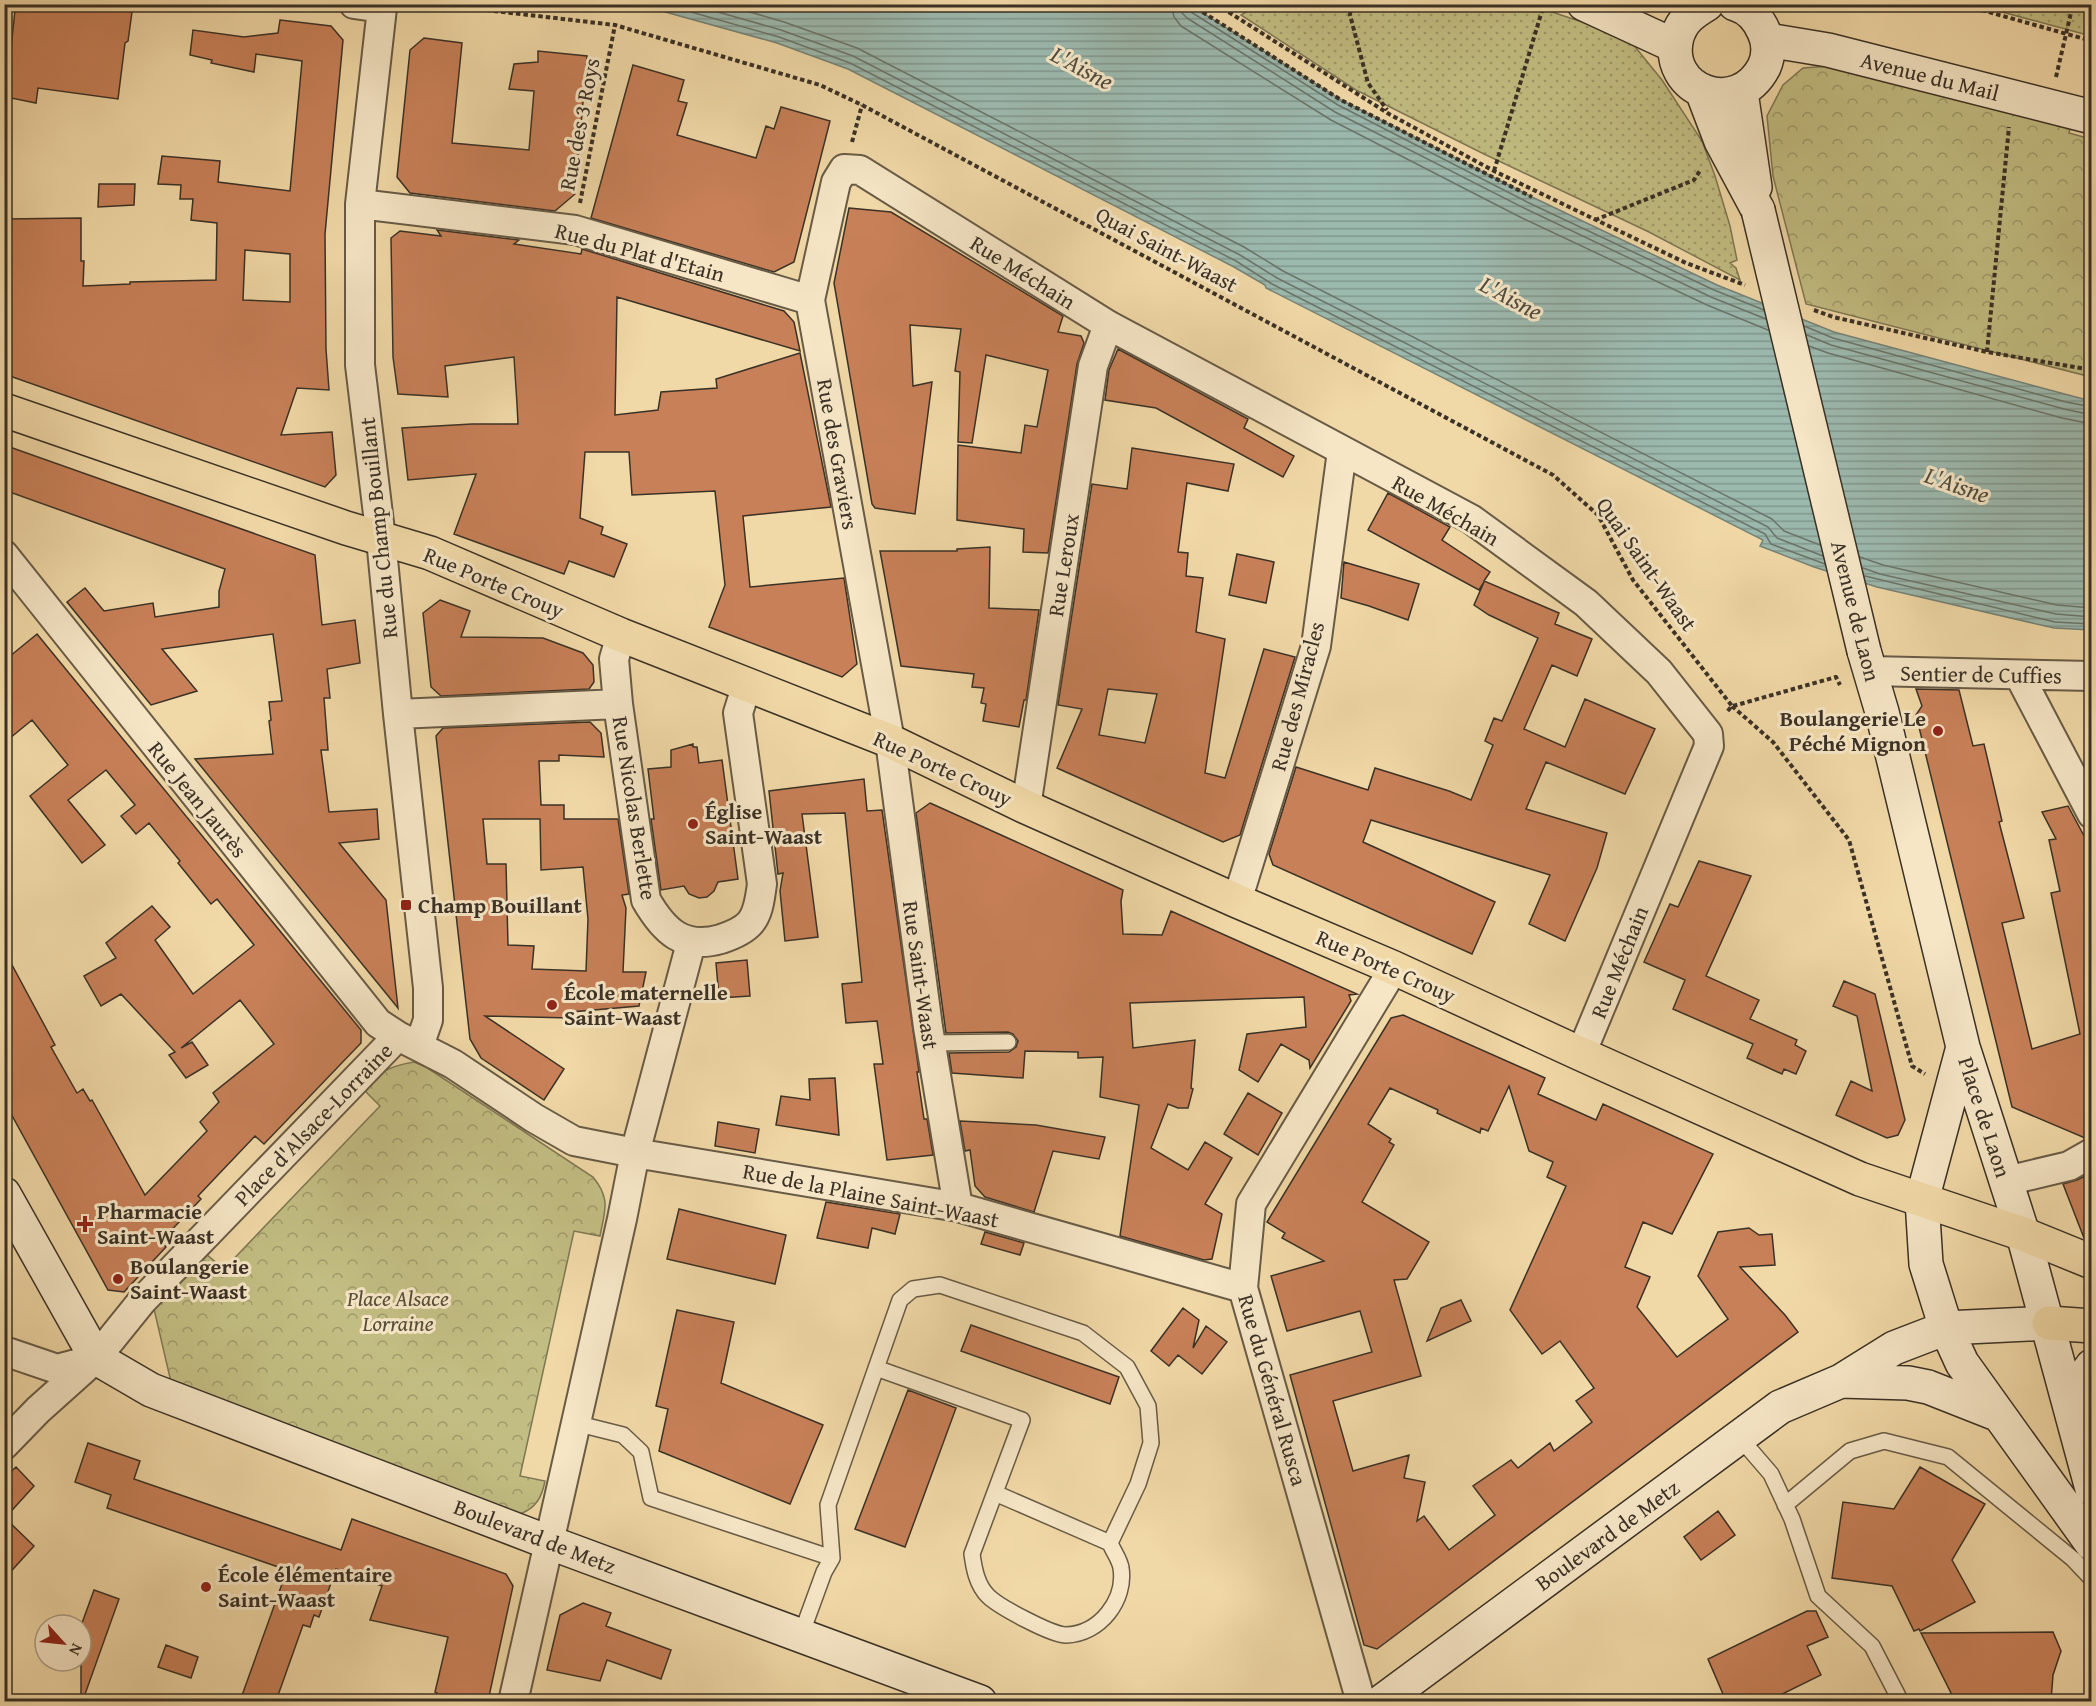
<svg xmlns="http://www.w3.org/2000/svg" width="2096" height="1706" font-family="'Gentium Book Plus',serif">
  <defs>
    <pattern id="grass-dots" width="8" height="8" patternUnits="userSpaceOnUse" patternTransform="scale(1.5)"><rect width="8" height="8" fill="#c2bd82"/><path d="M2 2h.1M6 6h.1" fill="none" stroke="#9f9a6a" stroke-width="1.8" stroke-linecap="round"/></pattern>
    <pattern id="forest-crowns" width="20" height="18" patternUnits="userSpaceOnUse" patternTransform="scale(1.5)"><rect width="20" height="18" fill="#c2bd82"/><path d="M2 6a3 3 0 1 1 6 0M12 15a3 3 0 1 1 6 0" fill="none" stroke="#9f9a6a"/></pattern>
    <pattern id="water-rules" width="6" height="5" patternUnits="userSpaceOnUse" patternTransform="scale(1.5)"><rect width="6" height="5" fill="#9cb9ae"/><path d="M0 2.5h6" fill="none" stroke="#80978d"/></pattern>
  </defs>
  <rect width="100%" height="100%" fill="#f1d9a7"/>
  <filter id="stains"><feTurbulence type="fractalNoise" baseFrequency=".00333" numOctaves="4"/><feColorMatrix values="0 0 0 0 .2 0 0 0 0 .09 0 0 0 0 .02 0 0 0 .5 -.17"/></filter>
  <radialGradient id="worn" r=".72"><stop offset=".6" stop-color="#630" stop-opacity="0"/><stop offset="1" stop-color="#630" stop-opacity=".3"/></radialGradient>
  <path fill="url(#grass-dots)" stroke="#7e7754" stroke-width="1.5" d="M1259 4 1531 5 1603 29 1632 43 1662 80 1702 141 1715 176 1730 226 1737 260 1730 263 1736 268 1740 280 1649 232 1484 154 1356 90 1241 15Z
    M1976 5H2091V36Z"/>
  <path fill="url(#forest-crowns)" stroke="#7e7754" stroke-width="1.5" d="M1830 66 2071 125 2069 133 2091 139V377L1806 304 1773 176 1767 116 1783 85 1803 68Z
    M414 1062 426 1067 593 1177C611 1199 605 1210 600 1236L574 1231 520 1476 545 1481C542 1497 536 1508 520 1514L174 1395 154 1309 206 1254 224 1269 380 1106 363 1089C380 1072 389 1066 414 1062Z"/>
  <path fill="url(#water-rules)" stroke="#758378" stroke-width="1.5" d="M640 5H1190L1341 100 1532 197 1717 285 1834 332 2091 401V630L2054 628 1877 587 1814 567 1760 546 1763 540 1266 288 1265 285 1234 267 848 69 777 43Z"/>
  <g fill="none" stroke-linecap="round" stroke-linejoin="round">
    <path stroke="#6b756a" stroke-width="1.5" d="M663 4 779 37 850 63 1236 261 1272 284 1765 534 1771 544 1825 564
      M690 4 781 30 853 56 1240 255 1277 278 1768 527 1777 538 1823 556
      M723 4 784 22 857 48 1244 247 1283 271 1772 519 1784 531 1820 545
      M1171 4 1174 17 1181 26 1331 120 1522 218 1707 305 1768 330
      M1180 4 1182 13 1187 18 1335 112 1526 209 1711 297 1766 319
      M1188 4 1191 12 1338 105 1529 203 1714 290 1764 310
      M1804 326 1833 338 2066 402 2092 407
      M1807 335 1831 345 2064 409 2092 415
      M1809 346 1828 353 2062 418 2092 424
      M1860 557 1883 565 2057 605 2092 608
      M1863 568 1880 574 2056 614 2092 617
      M1865 576 2055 622 2092 624"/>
  </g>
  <path fill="#c88058" stroke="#3a3126" stroke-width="1.5" fill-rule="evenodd" d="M23 4H75L132 12 128 41 125 43 118 99 38 88 36 103 6 97 15 10Z
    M280 20 331 26 343 40 325 234 326 349 329 390 297 388 281 435 332 432 336 475 325 487 4 374 5 219 81 218V261H84L83 286 130 284V282L216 280 217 223 191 220 193 199H180L181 185 158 184 162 156 220 161 218 182 290 191 302 61 256 54 254 72 211 63 212 60 190 55 193 30 244 37 278 33ZM245 250 290 254V302L243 300Z
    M424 38 462 43 452 143 529 150 534 91 509 89 514 64 538 62V51L587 56 575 194 555 211 410 193 397 177 410 50Z
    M633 65 684 80 678 101 687 103 677 135 756 158 766 126 774 129 781 107 830 121 794 262 774 272 591 218Z
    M99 184H135L134 205 98 207Z
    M849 208 891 212 1063 316 1058 332 1081 336 1084 343 1077 364 1048 553 1023 552 1024 529 957 520 958 445 1021 453 1025 425 1037 427 1048 370 986 355 972 443 958 442 960 372 955 371 961 329 910 325 913 386 932 382 915 514 875 508 872 504 834 283Z
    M437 230 519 240 514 244 581 254 582 249 784 311 794 322 800 351 617 297 615 415 658 410 661 392 717 388 716 379 800 353 831 507 743 516 750 587 844 578 857 664 842 677 709 627 725 585 715 491 632 495 629 452H585L580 518 603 527 601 534 627 544 614 577 569 561 564 574 454 534 476 474 408 480 402 428 472 424H518L517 404 514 357 445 366 448 397 398 394 393 357 391 238 400 231 441 236Z
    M1118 349 1248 419 1244 428 1294 456 1283 477 1156 408 1105 400 1109 370Z
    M4 445 315 555 322 625 355 620 360 663 327 669 330 698H324L328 750H321L329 812 377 809 379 839 339 843 386 900 398 1008 195 759 273 754 269 721 271 720 269 702 282 701 273 634 162 649 197 691 151 705 67 602 85 588 104 611 153 603 155 617 219 607V591L225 569 4 490Z
    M1132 448 1234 464 1228 491 1187 483 1178 552 1188 553 1186 576 1203 578 1196 632 1225 639 1205 773 1225 778 1264 649 1295 657 1240 835 1223 842 1057 768 1082 709 1058 705 1092 484 1127 489ZM1108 689 1157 694 1145 743 1099 735Z
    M1388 493 1450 527 1442 540 1490 572 1484 581 1559 613 1555 624 1592 639 1577 676 1552 665 1524 729 1565 747 1585 699 1655 729 1625 794 1546 762 1526 809 1607 833 1597 868 1565 941 1529 924 1550 875 1371 820 1363 842 1495 902 1472 954 1273 865 1269 854 1296 767 1368 790 1375 768 1449 791 1471 800 1493 745 1485 741 1494 718 1502 721 1538 638 1489 615 1474 605 1484 582 1479 590 1368 530Z
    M990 547 989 608 1039 610 1026 700H1024L1019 727 983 721 986 704 981 703 984 688 972 687 974 674 901 666 880 551H957V549Z
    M1237 554 1274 562 1266 603 1229 595Z
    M1344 562 1419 584 1408 620 1369 606 1341 598Z
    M440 600 470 611 461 637 543 638 583 653 593 665 594 682 589 689 441 696 431 687 423 613Z
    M37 634 361 1030V1043L264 1144 255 1136 198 1196 201 1199 161 1241 166 1247 124 1292 108 1290 4 1101V950L55 1045 51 1047 77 1093 83 1089 90 1101 92 1100 145 1195 207 1131 200 1122 219 1102 213 1093 274 1044 240 1000 181 1048 192 1042 208 1065 186 1078 169 1055 175 1052 121 994 101 1006 84 976 116 958 106 943 152 906 170 927 155 940 193 994 254 945 217 899 211 904 178 863 180 861 149 823 136 834 121 816 135 805 106 770 68 800 105 845 82 863 30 796 68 765 32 720 4 743V661Z
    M1916 689 1959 690 1973 746 1984 744 2002 821 1999 822 2024 918 2002 923 2032 1049 2080 1034 2051 893 2060 891 2049 840 2056 839 2042 812 2068 806 2091 849V1137L2085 1138 2012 1107 1916 715 1922 706Z
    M590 722 601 733 604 757 559 755V761H539L541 805H564V819H618L629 894 622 895 626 908 623 972H646L639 1006 571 1012V1018L485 1016 564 1069 544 1100 481 1058 470 1039 436 736 443 728ZM483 819H540L541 870 583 867 588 919 586 971 532 969 534 946 508 945 506 864H487Z
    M693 744V747H697L699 763 722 760 738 879 718 882 714 891 707 897 699 898 689 894 684 886 661 890 651 819H654L648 769 671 767V750Z
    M864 779 867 811 882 810 919 1072H917L924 1119H927L933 1155 887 1160 874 1064H883L877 1021 846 1023 842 984 862 982 845 813 802 814 818 937 785 941 780 891 783 873 778 874 769 791Z
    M930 803 1123 890 1121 901 1123 934 1162 935 1171 911 1357 994 1349 995 1351 1001 1310 1068 1309 1060 1281 1044 1258 1082 1239 1070 1247 1034 1306 1027 1304 997 1130 1003 1133 1048 1195 1040 1191 1088 1193 1089 1188 1108H1178L1168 1104 1151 1148 1188 1170 1205 1142 1232 1158 1205 1204 1222 1214 1212 1259 1204 1260 1120 1236 1139 1105 1100 1097 1103 1057 1078 1058V1052L1025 1051 1023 1078 952 1073 949 1053 1009 1052 1016 1047 1018 1041 1013 1034 1008 1032 946 1033 916 813Z
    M1699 861 1751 876 1706 976 1759 1000 1750 1019 1797 1040 1795 1045 1806 1051 1796 1074 1784 1069 1782 1074 1747 1058 1753 1044 1673 1009 1685 980 1644 962 1670 904 1678 907Z
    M747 960 750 996 719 998 716 963Z
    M1844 981 1875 994 1905 1120 1898 1135 1887 1138 1836 1115 1851 1081 1872 1091 1857 1016 1833 1006Z
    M1403 1015 1545 1078 1538 1094 1596 1120 1603 1104 1713 1154 1672 1234 1643 1222 1625 1267 1650 1277 1637 1307 1677 1357 1728 1319 1698 1276 1718 1232 1749 1228 1759 1235 1772 1234 1775 1265 1740 1267 1785 1315 1798 1332 1377 1649 1364 1645 1290 1375 1372 1352 1360 1311 1287 1331 1271 1276 1324 1261 1282 1238 1285 1233 1267 1222 1391 1018ZM1509 1086 1529 1151 1553 1162 1547 1177 1566 1186 1510 1310 1542 1354 1560 1341 1594 1388 1576 1401 1592 1422 1554 1451 1550 1443 1518 1468 1511 1460 1473 1486 1495 1515 1449 1550 1424 1516 1417 1521 1425 1482 1404 1478 1409 1455 1353 1471 1333 1401 1421 1376 1394 1280 1407 1279 1429 1242 1362 1202 1394 1145 1389 1142 1391 1139 1368 1124 1390 1088 1438 1110 1437 1113 1480 1133 1481 1128 1488 1131Z
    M835 1078 839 1135 776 1125 781 1096 810 1100 809 1079Z
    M1248 1093 1282 1113 1258 1155 1224 1134Z
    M960 1121 1036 1125 1105 1137 1099 1159 1053 1151 1034 1212 985 1197 975 1186 970 1150 965 1151Z
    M718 1122 759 1129 755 1153 715 1146Z
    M2091 1173V1242L2084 1238 2063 1184 2077 1180Z
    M826 1202 900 1214 895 1234 872 1228 868 1248 817 1238Z
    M679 1209 786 1235 775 1284 667 1259Z
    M985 1232 1024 1243 1020 1255 981 1244Z
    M1461 1300 1471 1321 1427 1341 1441 1308Z
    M1183 1308 1199 1320 1193 1348 1206 1326 1227 1342 1202 1374 1178 1355 1169 1366 1151 1351Z
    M677 1310 734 1322 721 1383 823 1425 790 1504 659 1451 668 1409 656 1406Z
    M971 1325 1119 1377 1110 1404 961 1351Z
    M908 1390 956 1408 905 1547 855 1529Z
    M88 1443 140 1461 134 1479 341 1550 352 1519 506 1574 513 1586 488 1701H436L437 1693 435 1692 448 1637 370 1620 382 1586 336 1569 319 1617 314 1615 310 1627 303 1625 276 1701H240L287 1570 107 1508 111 1495 75 1482Z
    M16 1467 34 1486 5 1518 34 1546 4 1579V1478Z
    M1920 1467 1985 1504 1952 1560 1975 1602 1920 1631 1919 1629 1914 1631 1892 1586 1832 1578 1843 1502 1894 1509Z
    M1718 1511 1735 1535 1701 1560 1684 1537Z
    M94 1590 119 1599 84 1697H81V1626Z
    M583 1603 611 1613 606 1626 671 1650 661 1679 607 1660 600 1681 547 1670 560 1615Z
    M1807 1611H1816L1828 1637 1807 1646 1821 1675 1768 1701H1726L1708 1659Z
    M2053 1632 2061 1651 2053 1675 2051 1701H1955L1921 1633Z
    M166 1645 198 1657 191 1678 158 1667Z"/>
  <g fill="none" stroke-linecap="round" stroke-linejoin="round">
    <defs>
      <path id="lane" d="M930 1043 1008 1042
        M575 1423 623 1435 641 1452 651 1498 832 1558
        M1740 1438 1771 1474 1792 1519 1818 1596 1872 1646 1901 1702
        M995 1493 1110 1543
        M1785 1505 1850 1451 1884 1441 1948 1457 2073 1559 2092 1579
        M801 1635 824 1572 832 1558 828 1505 900 1300 913 1289 940 1285 1083 1333 1127 1367 1148 1406 1151 1443 1138 1484 1110 1543C1113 1551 1120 1560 1121 1568 1126 1600 1100 1634 1066 1635 1052 1635 999 1607 988 1596 977 1585 974 1569 972 1554L1022 1420 876 1368"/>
      <path id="street" d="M354 4 382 8 360 204V365L381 539 398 714 428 988V1020L419 1046
        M360 204 575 230 810 300
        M4 555 378 1023 398 1036 453 1064 534 1118 574 1141 635 1153 622 1219 513 1702
        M621 635 614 659 618 704 646 900C664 931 683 950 721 939 730 936 743 931 750 923 759 913 760 897 762 884L738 713 747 684
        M1870 671 2092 676
        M2019 675 2092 814
        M398 714 618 704
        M1026 807 1093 366 1108 325
        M1237 901 1316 646 1342 451
        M691 943 635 1153 958 1207 1243 1288
        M2006 1181 2069 1166 2092 1153
        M958 1207 928 1027 890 741 810 300 836 182 844 169 860 170 1108 325 1471 519 1586 603 1659 672 1708 734 1709 746 1581 1054
        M4 1351 57 1369 91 1360
        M4 1445 38 1410 96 1358 142 1301 398 1036
        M1361 1702 1243 1288 1251 1204 1394 968"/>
      <path id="secondary" d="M1584 4 1675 46
        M1707 4C1692 13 1682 20 1677 37 1663 91 1737 119 1764 67 1769 56 1769 43 1764 32 1759 20 1749 8 1735 4
        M1768 40 1828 50 2092 117
        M1702 91 1721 141 1758 210
        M1741 92 1755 187
        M1864 651 1882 712 1963 1047 2023 1234 2092 1489
        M1963 1047 1922 1200 1926 1264 1946 1328 1962 1363 2092 1544
        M4 1194 96 1358 151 1390 548 1542 980 1702
        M1841 1381 1908 1383 1928 1387 1999 1415
        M2068 1398 2092 1366
        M1381 1702 1780 1407 1841 1381 1894 1348 1946 1328 2049 1323"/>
      <path id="primary" d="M4 410 346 528 430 553 621 635 890 741 1026 807 1237 901 1394 968 1581 1054 1860 1179 2023 1234 2092 1262
        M2049 1323 2092 1326"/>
    </defs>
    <use href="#lane" stroke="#685b46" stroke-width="18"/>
    <use href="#street" stroke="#685b46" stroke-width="32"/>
    <use href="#secondary" stroke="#3a3126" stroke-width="36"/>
    <use href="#primary" stroke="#3a3126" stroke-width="36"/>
    <path stroke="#3a3126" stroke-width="4" stroke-dasharray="4.5 3" stroke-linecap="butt" d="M434 4 615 25 820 85 862 105 1553 475 1598 515 1633 580 1732 706 1726 713
      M1190 4 1341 100 1532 197
      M1216 4 1389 114 1494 171 1686 263 1745 285
      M1351 4 1350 15 1368 83 1387 110
      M1960 4 2092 41
      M2056 77 2073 4
      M852 142 862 105
      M1494 171 1544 4
      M580 203 615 25
      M1595 220 1694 180 1701 169
      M1814 310 1833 317 1987 352 2092 370
      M1987 352 2009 127
      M1732 706 1773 742 1849 840 1912 1066 1925 1074
      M1733 706 1836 677 1840 685"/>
    <use href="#lane" stroke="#f6e6c6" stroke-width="15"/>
    <use href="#street" stroke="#f6e6c6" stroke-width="28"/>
    <use href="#secondary" stroke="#f6e6c6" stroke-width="33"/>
    <use href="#primary" stroke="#f1d9a7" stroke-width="33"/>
    <defs>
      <path id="secondary-bridge" d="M1758 210 1864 651"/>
    </defs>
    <use href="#secondary-bridge" stroke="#3a3126" stroke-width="36" stroke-linecap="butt"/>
    <use href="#secondary-bridge" stroke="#f6e6c6" stroke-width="33"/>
  </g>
  <g fill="#8f2418" stroke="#f6e6c6" stroke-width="2">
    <circle cx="1938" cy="731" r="6"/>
    <circle cx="693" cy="824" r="6"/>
    <rect x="400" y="899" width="12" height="12" rx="3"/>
    <circle cx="552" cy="1005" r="6"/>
    <path d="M82 1215h6v6h6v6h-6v6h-6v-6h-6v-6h6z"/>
    <circle cx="118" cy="1279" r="6"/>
    <circle cx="206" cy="1587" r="6"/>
  </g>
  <g text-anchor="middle" stroke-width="6" stroke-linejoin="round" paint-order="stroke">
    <g font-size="22" fill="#3a3126" stroke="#f6e6c6">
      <text transform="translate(1930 76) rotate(14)" y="8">Avenue du Mail</text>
      <text transform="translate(579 124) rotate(-79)" y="8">Rue des 3 Roys</text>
      <text transform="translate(1167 249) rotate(28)" y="8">Quai Saint-Waast</text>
      <text transform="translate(640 252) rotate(15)" y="8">Rue du Plat d'Etain</text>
      <text transform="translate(1023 272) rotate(32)" y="8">Rue Méchain</text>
      <text transform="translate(838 454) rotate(80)" y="8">Rue des Graviers</text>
      <text transform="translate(1446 510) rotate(30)" y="8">Rue Méchain</text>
      <text transform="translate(378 528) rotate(-96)" y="8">Rue du Champ Bouillant</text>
      <text transform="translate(1647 564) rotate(55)" y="8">Quai Saint-Waast</text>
      <text transform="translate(1063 565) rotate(-81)" y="8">Rue Leroux</text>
      <text transform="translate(494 582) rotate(23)" y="8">Rue Porte Crouy</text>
      <text transform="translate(1856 611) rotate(76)" y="8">Avenue de Laon</text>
      <text transform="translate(1981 674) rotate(1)" y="8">Sentier de Cuffies</text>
      <text transform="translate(1297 696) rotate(-75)" y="8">Rue des Miracles</text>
      <text transform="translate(943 768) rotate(25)" y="8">Rue Porte Crouy</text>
      <text transform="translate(198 799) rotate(51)" y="8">Rue Jean Jaurès</text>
      <text transform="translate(635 808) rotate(81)" y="8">Rue Nicolas Berlette</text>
      <text transform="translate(1619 962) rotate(-68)" y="8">Rue Méchain</text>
      <text transform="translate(1386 966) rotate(24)" y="8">Rue Porte Crouy</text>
      <text transform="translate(921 975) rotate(82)" y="8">Rue Saint-Waast</text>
      <text transform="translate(1985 1117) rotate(72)" y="8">Place de Laon</text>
      <text transform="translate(313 1124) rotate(-46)" y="8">Place d'Alsace-Lorraine</text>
      <text transform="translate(871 1195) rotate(11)" y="8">Rue de la Plaine Saint-Waast</text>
      <text transform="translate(1273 1390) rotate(74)" y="8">Rue du Général Rusca</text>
      <text transform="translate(1607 1535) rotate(-36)" y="8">Boulevard de Metz</text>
      <text transform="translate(535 1536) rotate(21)" y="8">Boulevard de Metz</text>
    </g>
    <g font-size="22" font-weight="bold" fill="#3a3126" stroke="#f6e6c6" text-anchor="start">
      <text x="1926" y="726" text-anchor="end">Boulangerie Le<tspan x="1926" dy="25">Péché Mignon</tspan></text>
      <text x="705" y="819">Église<tspan x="705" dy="25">Saint-Waast</tspan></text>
      <text x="418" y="913">Champ Bouillant</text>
      <text x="564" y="1000">École maternelle<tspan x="564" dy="25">Saint-Waast</tspan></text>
      <text x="97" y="1219">Pharmacie<tspan x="97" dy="25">Saint-Waast</tspan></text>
      <text x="130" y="1274">Boulangerie<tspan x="130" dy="25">Saint-Waast</tspan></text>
      <text x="218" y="1582">École élémentaire<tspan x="218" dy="25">Saint-Waast</tspan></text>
    </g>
    <g font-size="22" font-style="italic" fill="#554d38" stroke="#f6e6c6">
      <text x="398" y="1306">Place Alsace<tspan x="398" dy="25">Lorraine</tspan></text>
    </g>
    <g font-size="24" font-style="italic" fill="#4e4c41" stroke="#f6e6c6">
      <text transform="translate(1082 68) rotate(28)" y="8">L'Aisne</text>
      <text transform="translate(1511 298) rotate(28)" y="8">L'Aisne</text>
      <text transform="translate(1957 485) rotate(19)" y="8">L'Aisne</text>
    </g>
  </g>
  <rect width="2096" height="1706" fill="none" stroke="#f1d9a7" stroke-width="24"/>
  <rect x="6" y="6" width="2084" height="1694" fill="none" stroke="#3a3126" stroke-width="3"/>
  <rect x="12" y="12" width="2072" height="1682" fill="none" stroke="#3a3126" stroke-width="1.5"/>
  <g transform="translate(63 1643) rotate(117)"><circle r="28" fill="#f6e6c6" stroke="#ab9e86" stroke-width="1.5"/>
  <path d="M0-4.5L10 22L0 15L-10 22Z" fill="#8f2418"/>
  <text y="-9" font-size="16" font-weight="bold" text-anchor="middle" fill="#3a3126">N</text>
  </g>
  <rect width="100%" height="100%" filter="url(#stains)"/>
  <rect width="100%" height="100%" fill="url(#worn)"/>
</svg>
